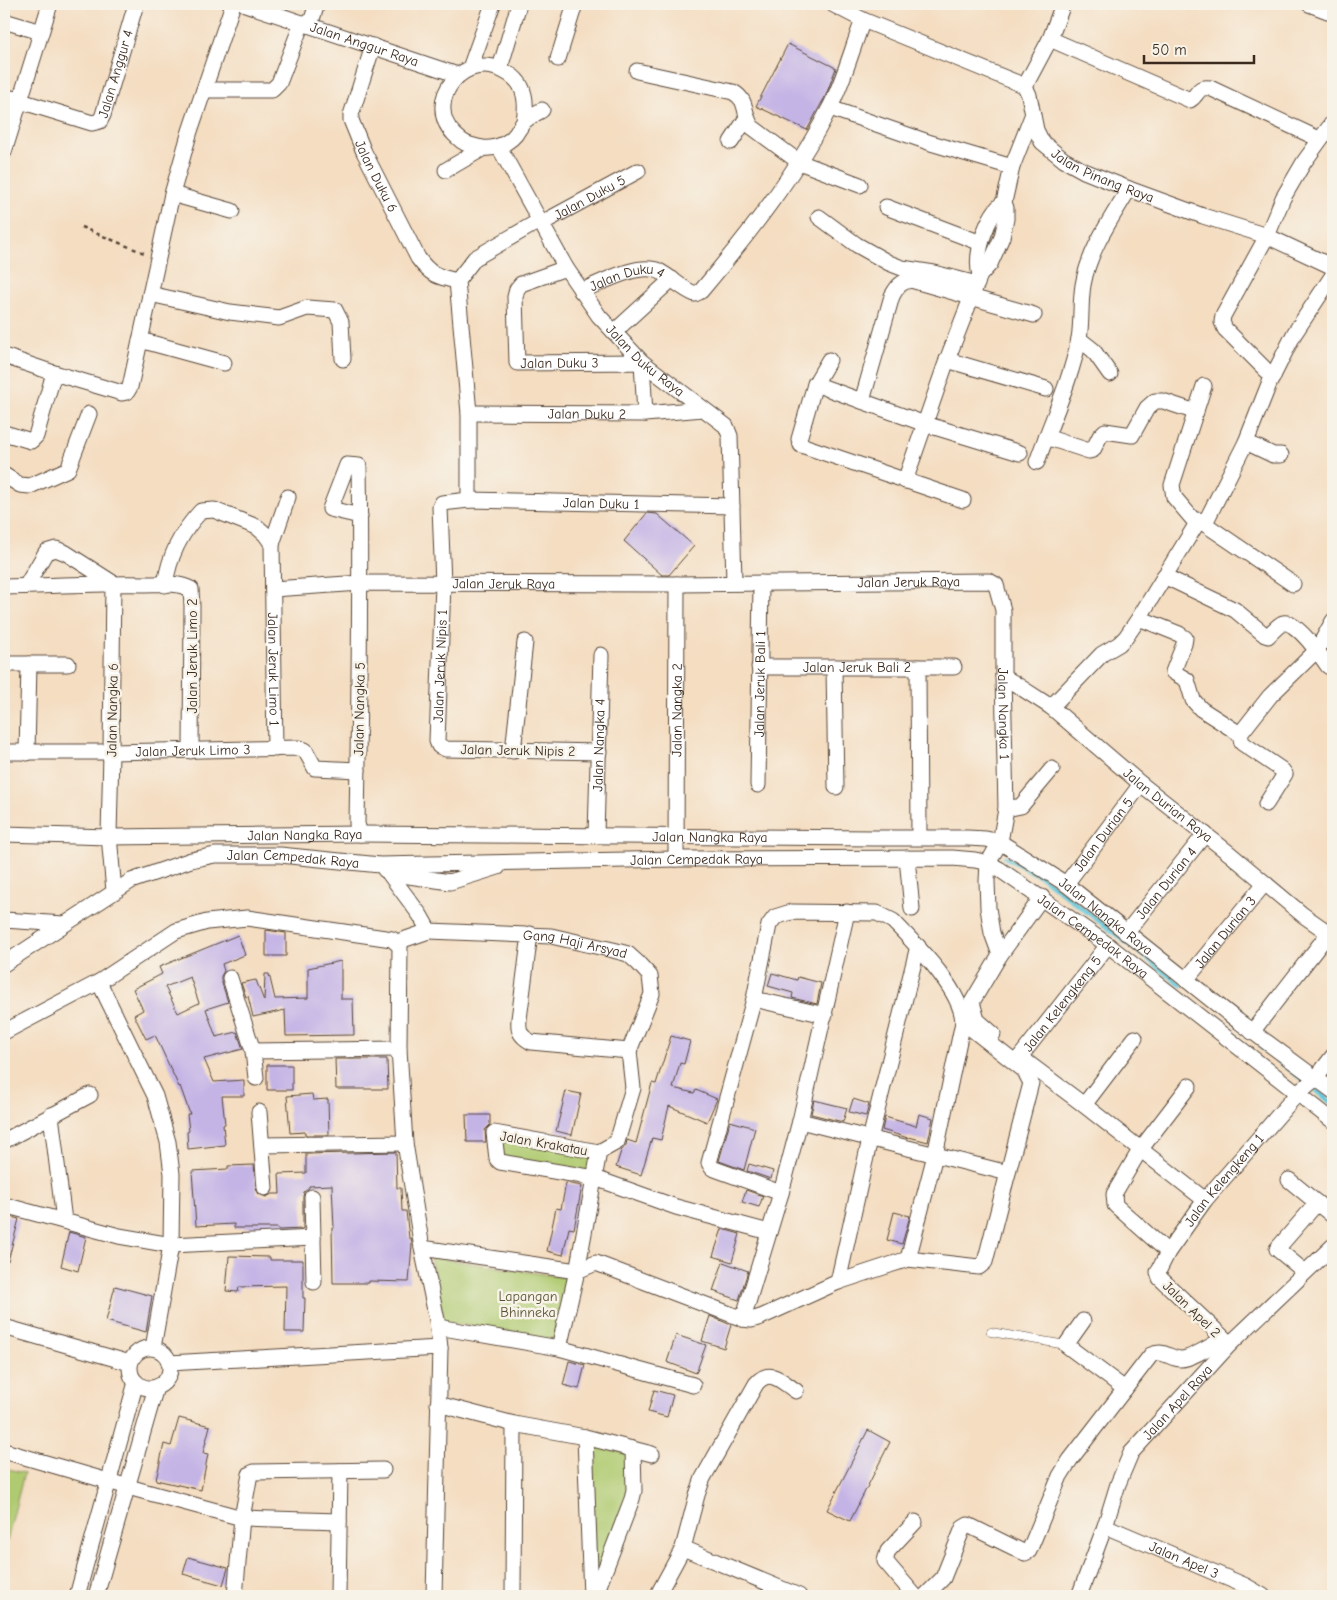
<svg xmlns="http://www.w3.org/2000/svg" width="1337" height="1600" font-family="'Comic Neue',sans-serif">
  <rect width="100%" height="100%" fill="#f7f3e8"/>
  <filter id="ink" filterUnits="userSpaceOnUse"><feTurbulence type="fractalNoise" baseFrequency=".02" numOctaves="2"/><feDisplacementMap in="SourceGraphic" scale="10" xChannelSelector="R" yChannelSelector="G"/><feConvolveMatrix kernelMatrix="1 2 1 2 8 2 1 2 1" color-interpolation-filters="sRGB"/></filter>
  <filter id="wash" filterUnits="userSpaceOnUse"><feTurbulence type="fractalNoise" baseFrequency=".0096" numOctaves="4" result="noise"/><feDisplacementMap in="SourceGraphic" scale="20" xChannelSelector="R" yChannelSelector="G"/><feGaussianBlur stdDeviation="1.12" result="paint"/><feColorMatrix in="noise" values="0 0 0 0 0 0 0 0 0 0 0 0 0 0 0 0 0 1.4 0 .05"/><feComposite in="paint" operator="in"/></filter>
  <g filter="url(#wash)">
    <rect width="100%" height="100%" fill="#f4ddc1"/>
    <path fill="#afca70" stroke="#757a47" d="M494 1133 599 1152 597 1178 497 1159Z
      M430 1257 569 1278 556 1340 444 1322Z
      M591 1443 630 1454 629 1497 594 1592Z
      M4 1468 24 1473 4 1553Z"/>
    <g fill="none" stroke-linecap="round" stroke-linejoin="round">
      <path stroke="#60c8dc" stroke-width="4.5" d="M1005 857 1042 877 1181 985
        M1261 1047 1306 1082
        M1312 1087 1333 1104"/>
    </g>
    <g id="blocks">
      <path fill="#c4b4e6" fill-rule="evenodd" d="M788 44 836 68 826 95 807 130 756 106Z
        M647 513 657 514 694 546 669 575H662L624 541Z
        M266 930 286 933V956H266Z
        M238 935 245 955 222 964 224 971 221 976V980L228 1002 206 1009 216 1037 237 1032 243 1049 204 1059 214 1082 244 1080V1096H222L225 1124 223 1125 225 1145 188 1149 187 1132 189 1131 187 1114H190L180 1086 179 1087 155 1035 146 1039 134 1015 143 1010 133 989 162 974 159 967ZM190 977 199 1003 178 1013 165 987Z
        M341 961V999H353L354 1035 286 1036 285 1010 253 1017 248 996 246 997 241 983 256 980 264 1001 265 974H269L275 999 308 998V968Z
        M772 973 797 980 798 977 821 983 817 1004 792 998 793 993 768 986Z
        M671 1036 690 1041 684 1064 680 1063 673 1088 694 1093 696 1090 717 1099 707 1122 669 1106 661 1140 652 1138 641 1175 616 1167 621 1151 626 1145 627 1140 636 1143 652 1083 656 1084Z
        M335 1059H387L388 1089H336Z
        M267 1065H292V1090H267Z
        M566 1091 581 1094 572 1135 556 1131Z
        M312 1094 313 1100 328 1099 329 1135H305V1132L290 1133 287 1096Z
        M853 1099 869 1104 866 1116 849 1112Z
        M814 1100 847 1108 843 1122 811 1114Z
        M919 1114 933 1118 928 1142 909 1137 908 1138 882 1130 885 1117 916 1126Z
        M466 1115H490V1125L485 1130 486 1142H467Z
        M730 1121 755 1128 744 1170 719 1161Z
        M396 1152 397 1188H401L402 1211H406L409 1238H411L412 1244 409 1282 369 1281V1283H333L332 1228H334L332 1185 309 1186V1188L304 1192 303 1197V1229L278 1230V1228H234V1224L196 1226 192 1171 228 1169V1166L254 1165 257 1193 266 1197 272 1194H280L279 1174 306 1173V1154Z
        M749 1164 773 1171 771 1179 747 1171Z
        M566 1183 582 1186 574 1229 569 1228 563 1255 547 1251 556 1208 561 1209Z
        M746 1190 763 1196 759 1207 742 1202Z
        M894 1212 910 1216 902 1244 887 1240Z
        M4 1215 19 1219 8 1261 4 1260Z
        M722 1229 740 1234 732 1262 713 1256Z
        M69 1232 86 1237 78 1271 61 1266Z
        M229 1256 270 1257V1260H303V1298H305L304 1332H285L286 1286 239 1287 238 1292 226 1291Z
        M723 1262 748 1271 739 1300 713 1291Z
        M115 1286 152 1296 146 1332 106 1321Z
        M710 1316 731 1325 724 1348 702 1341Z
        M676 1335 706 1345 696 1373 667 1362Z
        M569 1361 585 1365 579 1389 563 1385Z
        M654 1390 673 1395 667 1417 648 1412Z
        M179 1418 210 1426 203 1453 208 1454 201 1490 156 1480 164 1444 171 1446Z
        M868 1430 890 1442 850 1521 827 1510Z
        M188 1557 228 1568 223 1585 183 1574Z"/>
    </g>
  </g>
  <g filter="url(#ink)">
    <use href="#blocks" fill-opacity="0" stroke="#574536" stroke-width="1"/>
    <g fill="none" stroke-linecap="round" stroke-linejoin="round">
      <defs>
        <path id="service" d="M991 1332 1066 1345"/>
        <g id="minor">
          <path id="s1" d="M245 4 458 75"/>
          <path id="s2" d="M832 4 863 20 1025 86 1029 95 1036 130 1042 142 1064 160 1084 171 1129 189 1203 216 1267 236 1333 267"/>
          <path d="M1309 4 1333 13"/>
          <path d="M4 21 41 32"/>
          <path d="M310 25 317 4"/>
          <path d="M1050 39 1190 100C1199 95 1196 86 1210 88L1319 139"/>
          <path id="s3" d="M373 46 351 115V120L364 152 418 258C430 275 438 277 457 281"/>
          <path d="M558 59 575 4"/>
          <path d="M470 68 493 4"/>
          <path d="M500 68 519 4"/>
          <path d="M637 71 733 92C749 101 742 113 752 127L799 162 860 185"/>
          <path d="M1025 86 1050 39 1063 4"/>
          <path d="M204 90H272L279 83 302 23"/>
          <path id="s4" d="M4 96 92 123 100 121 103 115 136 4"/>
          <path d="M830 108 931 143 1012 167"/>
          <path d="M524 121C527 103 526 84 509 74 465 45 422 102 454 134 459 139 463 143 470 145 480 148 489 150 499 146 507 143 515 137 519 129 521 126 523 122 526 120 530 116 537 113 542 110"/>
          <path d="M731 142 746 119"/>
          <path id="s5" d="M499 147 566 268 599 316 642 362 726 426 730 436 734 582"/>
          <path d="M4 152 50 4"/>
          <path d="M446 170 482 149"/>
          <path d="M172 194 232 211"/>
          <path d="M886 207 981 243"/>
          <path d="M819 217 857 245 889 263 902 268 934 273 977 284"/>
          <path id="s6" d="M566 268 521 284 517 289 515 297 517 363 642 362 645 414"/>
          <path d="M980 275C974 254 987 215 1004 202"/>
          <path id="s7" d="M581 291C601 283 638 262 659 271 672 278 682 289 695 294L701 291C748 235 796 174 829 109 843 83 852 49 863 20"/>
          <path d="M150 294 230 312 279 318 307 308 335 310 341 322 343 359"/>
          <path d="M614 332 672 279"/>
          <path d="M1079 339 1093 350 1110 374"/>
          <path d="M140 340 224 363"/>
          <path d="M4 356 54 373 122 393 127 392 130 387 172 194 190 131 233 4"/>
          <path d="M947 360 1046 389"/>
          <path d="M1273 377 1225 329 1222 322 1223 316 1267 236 1283 198 1304 162 1333 122"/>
          <path d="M815 384 829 360"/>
          <path d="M862 401 892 296C897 287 900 282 911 280L1034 315"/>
          <path id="s8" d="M469 413 645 414 703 409"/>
          <path d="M4 433 31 441 36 436 54 373"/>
          <path d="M1046 437 1089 451 1093 450 1100 436 1105 431 1132 435 1147 408 1155 401H1163L1196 412"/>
          <path d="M1281 455H1273L1246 442 1269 384 1294 334 1333 275"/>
          <path d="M1037 462C1051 422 1071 380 1079 339 1082 321 1080 303 1083 285 1089 250 1111 219 1129 189"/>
          <path d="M4 475 20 485 30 486 68 469 89 414"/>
          <path d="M905 481 947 360 980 275 990 264 1002 237 1006 219V208L1004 202 1012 167 1032 116"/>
          <path id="s9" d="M469 500V413L457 281 475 258 532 225 542 223 638 171"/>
          <path d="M963 500 801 445 799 439 815 384 925 424 1020 453"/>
          <path d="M360 516 330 509 347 465 359 466C361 586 359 705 357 824L360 834"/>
          <path d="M1196 523 1174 497 1172 485 1204 386"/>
          <path d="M1205 523 1246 442"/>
          <path d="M272 544 288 497"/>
          <path d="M1164 576 1235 610 1265 635 1268 636C1272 632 1278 625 1283 623 1295 619 1322 657 1328 666L1333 669"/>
          <path id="s10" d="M165 585C169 556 181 532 201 511L214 510 257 527 265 534 272 544 275 749"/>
          <path d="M26 586 46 552 56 549 66 553 113 583 111 752 109 836 114 891"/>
          <path d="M4 587C51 586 98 583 145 584 159 584 178 582 191 589L192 606 191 751"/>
          <path id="s11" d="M273 589 361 583 677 584 989 581 996 585 1003 610V676L1006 809 1000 842 988 863 987 881 988 908 992 933 1000 955"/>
          <path d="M1139 618 1179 634 1185 638 1184 644 1173 672 1187 680 1193 700 1201 709 1240 734"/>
          <path d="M4 664H68"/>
          <path id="s12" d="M759 667H954"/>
          <path d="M834 667 836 787"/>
          <path d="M918 667 919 837"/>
          <path id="s13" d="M1003 676 1051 707 1141 784 1230 854 1303 915 1333 936"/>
          <path d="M1051 707 1102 654 1119 644 1126 637 1139 618 1199 520 1293 584"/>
          <path d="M513 751 525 642"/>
          <path id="s14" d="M4 752H111L299 748 305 750 315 768 358 770"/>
          <path id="s15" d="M599 752 446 749 439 746 437 741 443 584 440 507 442 503 469 500 732 506"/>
          <path d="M27 753 29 664"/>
          <path id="s16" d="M758 785 761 583"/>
          <path d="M1266 804 1285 774 1282 770 1242 743 1240 734 1270 696 1317 650 1333 621"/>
          <path d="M1006 809 1021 806 1052 769"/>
          <path id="s17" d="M4 834 109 837 360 834 874 838H967L986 839 1000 842 1066 884 1238 1021 1333 1091"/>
          <path id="s18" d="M596 835 601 655"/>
          <path d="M907 858 912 909"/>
          <path id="s19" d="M676 859 677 584"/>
          <path d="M385 870 395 874 450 882 498 867"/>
          <path id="s20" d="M388 872 420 915 429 931 551 936 613 950 628 954 638 963 650 976 652 994 629 1051 633 1088 617 1142 599 1152"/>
          <path id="s21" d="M1066 884 1141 784"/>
          <path d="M4 920 64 924"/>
          <path id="s22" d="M1126 933 1205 834"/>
          <path d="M530 934 519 1019C518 1031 520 1036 531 1042L629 1051"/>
          <path d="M397 942 429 931"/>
          <path id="s23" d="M4 964 131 881 191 860 215 855H280L380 865 676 859 952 858 975 860 988 863 999 869 1108 945 1333 1121"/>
          <path d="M230 978 253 1051 256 1078"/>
          <path id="s24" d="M1186 980 1265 883"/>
          <path d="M99 982 155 1096 168 1142 172 1174 171 1245 153 1348"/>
          <path d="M754 999 825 1015"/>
          <path d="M4 1032 99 982 176 931 207 922 247 918 392 939 400 946 399 1049 405 1143 422 1248 437 1320 440 1348 434 1596"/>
          <path d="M1252 1032 1328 934"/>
          <path d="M993 1034 977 1020 972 1002 1000 955 1042 897"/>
          <path d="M253 1051 399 1049"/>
          <path d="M1020 1057 1084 1105 1205 1200"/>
          <path id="s25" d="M1020 1057 1108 945"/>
          <path d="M1084 1105 1135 1038"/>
          <path d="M259 1112 265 1188"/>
          <path d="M51 1115 64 1221"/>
          <path d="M800 1121 1008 1173"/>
          <path d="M4 1141 90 1095"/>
          <path d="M262 1145 405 1143"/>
          <path d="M599 1152 494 1133 497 1159 500 1162 595 1178 676 1207 769 1232"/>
          <path d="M1289 1180 1333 1216"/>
          <path d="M781 1193 712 1168 709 1163 754 999 769 925 775 917 791 912 877 913 893 921C915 944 962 990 963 1022L935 1155 908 1259"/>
          <path d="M312 1197 314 1282"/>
          <path d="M4 1205 119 1236 171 1245 313 1238"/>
          <path d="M422 1248 577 1271 596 1263 743 1319 751 1320 761 1317 838 1282 908 1259 979 1267 985 1262 1031 1083 1024 1070 963 1022"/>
          <path d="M1168 1252 1115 1205 1114 1194 1140 1150 1189 1086"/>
          <path d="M1305 1272 1277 1249 1317 1203"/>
          <path d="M838 1282 870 1139 918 946"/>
          <path d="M743 1319 781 1193 800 1121 847 912"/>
          <path d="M1083 1321 1066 1345 1125 1389"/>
          <path d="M4 1327 130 1363"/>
          <path d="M438 1327 559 1348 693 1385"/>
          <path id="s26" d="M1230 1344 1160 1278 1158 1272 1168 1252 1205 1200 1297 1094 1316 1078 1333 1056"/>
          <path d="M559 1348 577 1271 599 1152"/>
          <circle cx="150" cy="1368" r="20"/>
          <path d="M169 1363 440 1348"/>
          <path d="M438 1404 514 1424 585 1437 652 1454"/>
          <path d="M585 1437 591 1596"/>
          <path d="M4 1451 139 1490 242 1518 339 1521"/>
          <path id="s27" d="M1105 1526 1246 1586 1263 1596"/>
          <path d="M683 1548 799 1596"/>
          <path d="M77 1596 136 1382"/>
          <path d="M96 1596 156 1387"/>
          <path d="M235 1596 242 1518 250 1474 254 1472 383 1470"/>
          <path d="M338 1596 340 1471"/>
          <path d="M513 1596 514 1424"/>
          <path d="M595 1596 632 1499 634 1491 633 1449"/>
          <path d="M657 1596 683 1548 697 1495 703 1478 756 1384C770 1367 782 1382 796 1391"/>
          <path d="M915 1596 885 1561 888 1551 915 1522"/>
          <path d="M925 1596 943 1578 963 1528 968 1525 1025 1553 1029 1551 1060 1476 1070 1460 1151 1355C1165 1349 1169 1359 1181 1359 1191 1359 1214 1344 1223 1339"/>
          <path id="s28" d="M1079 1596 1105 1526 1118 1484 1131 1453 1230 1344 1333 1246"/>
        </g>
      </defs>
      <use href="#service" stroke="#574536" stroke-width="9"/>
      <use href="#minor" stroke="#574536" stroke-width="17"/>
      <path stroke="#574536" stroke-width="2.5" stroke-dasharray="4 4" stroke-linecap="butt" d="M81 227 144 253"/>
      <use href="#service" stroke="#fff" stroke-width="8"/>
      <use href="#minor" stroke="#fff" stroke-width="15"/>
    </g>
  </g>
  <g text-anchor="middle" stroke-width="5" stroke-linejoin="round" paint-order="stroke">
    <g font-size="14" fill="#3b2a1e" stroke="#f7f3e8">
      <text dy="5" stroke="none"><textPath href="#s1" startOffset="126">Jalan Anggur Raya</textPath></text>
      <text dy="5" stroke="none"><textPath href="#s4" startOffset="150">Jalan Anggur 4</textPath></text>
      <text dy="5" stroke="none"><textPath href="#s2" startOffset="339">Jalan Pinang Raya</textPath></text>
      <text dy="5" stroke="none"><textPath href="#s3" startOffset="139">Jalan Duku 6</textPath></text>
      <text dy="5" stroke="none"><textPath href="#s9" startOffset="379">Jalan Duku 5</textPath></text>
      <text dy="5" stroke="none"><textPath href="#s7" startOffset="49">Jalan Duku 4</textPath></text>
      <text dy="5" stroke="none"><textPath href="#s5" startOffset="261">Jalan Duku Raya</textPath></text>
      <text dy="5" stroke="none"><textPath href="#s6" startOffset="171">Jalan Duku 3</textPath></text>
      <text dy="5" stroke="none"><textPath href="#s8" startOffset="118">Jalan Duku 2</textPath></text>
      <text dy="5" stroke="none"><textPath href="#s15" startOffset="564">Jalan Duku 1</textPath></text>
      <text dy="5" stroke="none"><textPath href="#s11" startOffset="636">Jalan Jeruk Raya</textPath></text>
      <text dy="5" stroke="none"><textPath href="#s11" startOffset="231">Jalan Jeruk Raya</textPath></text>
      <text transform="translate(192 656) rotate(-90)" y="5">Jalan Jeruk Limo 2</text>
      <text dy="5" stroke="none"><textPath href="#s15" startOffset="241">Jalan Jeruk Nipis 1</textPath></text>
      <text dy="5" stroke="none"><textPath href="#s12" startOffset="98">Jalan Jeruk Bali 2</textPath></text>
      <text dy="5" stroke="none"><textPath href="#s10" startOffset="291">Jalan Jeruk Limo 1</textPath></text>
      <text dy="5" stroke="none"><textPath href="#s16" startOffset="101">Jalan Jeruk Bali 1</textPath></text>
      <text transform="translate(359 709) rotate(-89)" y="5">Jalan Nangka 5</text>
      <text transform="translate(112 710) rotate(-89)" y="5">Jalan Nangka 6</text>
      <text dy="5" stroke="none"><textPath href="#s19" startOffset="149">Jalan Nangka 2</textPath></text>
      <text dy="5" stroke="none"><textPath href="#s11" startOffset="854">Jalan Nangka 1</textPath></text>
      <text dy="5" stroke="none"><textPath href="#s18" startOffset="90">Jalan Nangka 4</textPath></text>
      <text transform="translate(518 750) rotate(1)" y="5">Jalan Jeruk Nipis 2</text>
      <text dy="5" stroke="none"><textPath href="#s14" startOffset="189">Jalan Jeruk Limo 3</textPath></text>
      <text dy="5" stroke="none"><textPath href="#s13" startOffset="210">Jalan Durian Raya</textPath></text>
      <text dy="5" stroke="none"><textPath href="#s17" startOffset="301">Jalan Nangka Raya</textPath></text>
      <text dy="5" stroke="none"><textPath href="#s21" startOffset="62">Jalan Durian 5</textPath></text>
      <text dy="5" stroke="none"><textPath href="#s17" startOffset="706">Jalan Nangka Raya</textPath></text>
      <text dy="5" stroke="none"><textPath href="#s23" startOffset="318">Jalan Cempedak Raya</textPath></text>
      <text dy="5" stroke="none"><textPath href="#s23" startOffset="722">Jalan Cempedak Raya</textPath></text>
      <text dy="5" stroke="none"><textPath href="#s22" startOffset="64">Jalan Durian 4</textPath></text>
      <text dy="5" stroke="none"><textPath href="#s17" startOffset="1126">Jalan Nangka Raya</textPath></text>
      <text dy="5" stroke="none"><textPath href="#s24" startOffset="62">Jalan Durian 3</textPath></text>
      <text dy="5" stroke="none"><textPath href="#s23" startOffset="1142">Jalan Cempedak Raya</textPath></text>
      <text dy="5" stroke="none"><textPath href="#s20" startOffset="219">Gang Haji Arsyad</textPath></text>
      <text dy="5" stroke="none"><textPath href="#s25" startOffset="68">Jalan Kelengkeng 5</textPath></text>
      <text transform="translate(544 1143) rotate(10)" y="5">Jalan Krakatau</text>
      <text dy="5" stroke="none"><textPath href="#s26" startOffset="216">Jalan Kelengkeng 1</textPath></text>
      <text transform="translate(1192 1309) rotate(44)" y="5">Jalan Apel 2</text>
      <text dy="5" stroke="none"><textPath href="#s28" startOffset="221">Jalan Apel Raya</textPath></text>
      <text dy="5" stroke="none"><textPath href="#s27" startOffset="86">Jalan Apel 3</textPath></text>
    </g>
    <g font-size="14" fill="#585232" stroke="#f7f3e8">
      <text x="528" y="1301">Lapangan<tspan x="528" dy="16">Bhinneka</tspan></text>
    </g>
  </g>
  <rect width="1337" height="1600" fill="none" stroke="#f7f3e8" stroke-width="20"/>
  <path d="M1144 55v8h110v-8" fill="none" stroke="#3b2a1e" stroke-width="2.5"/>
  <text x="1152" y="55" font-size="15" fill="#3b2a1e" stroke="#f7f3e8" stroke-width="4" paint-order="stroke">50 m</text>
</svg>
